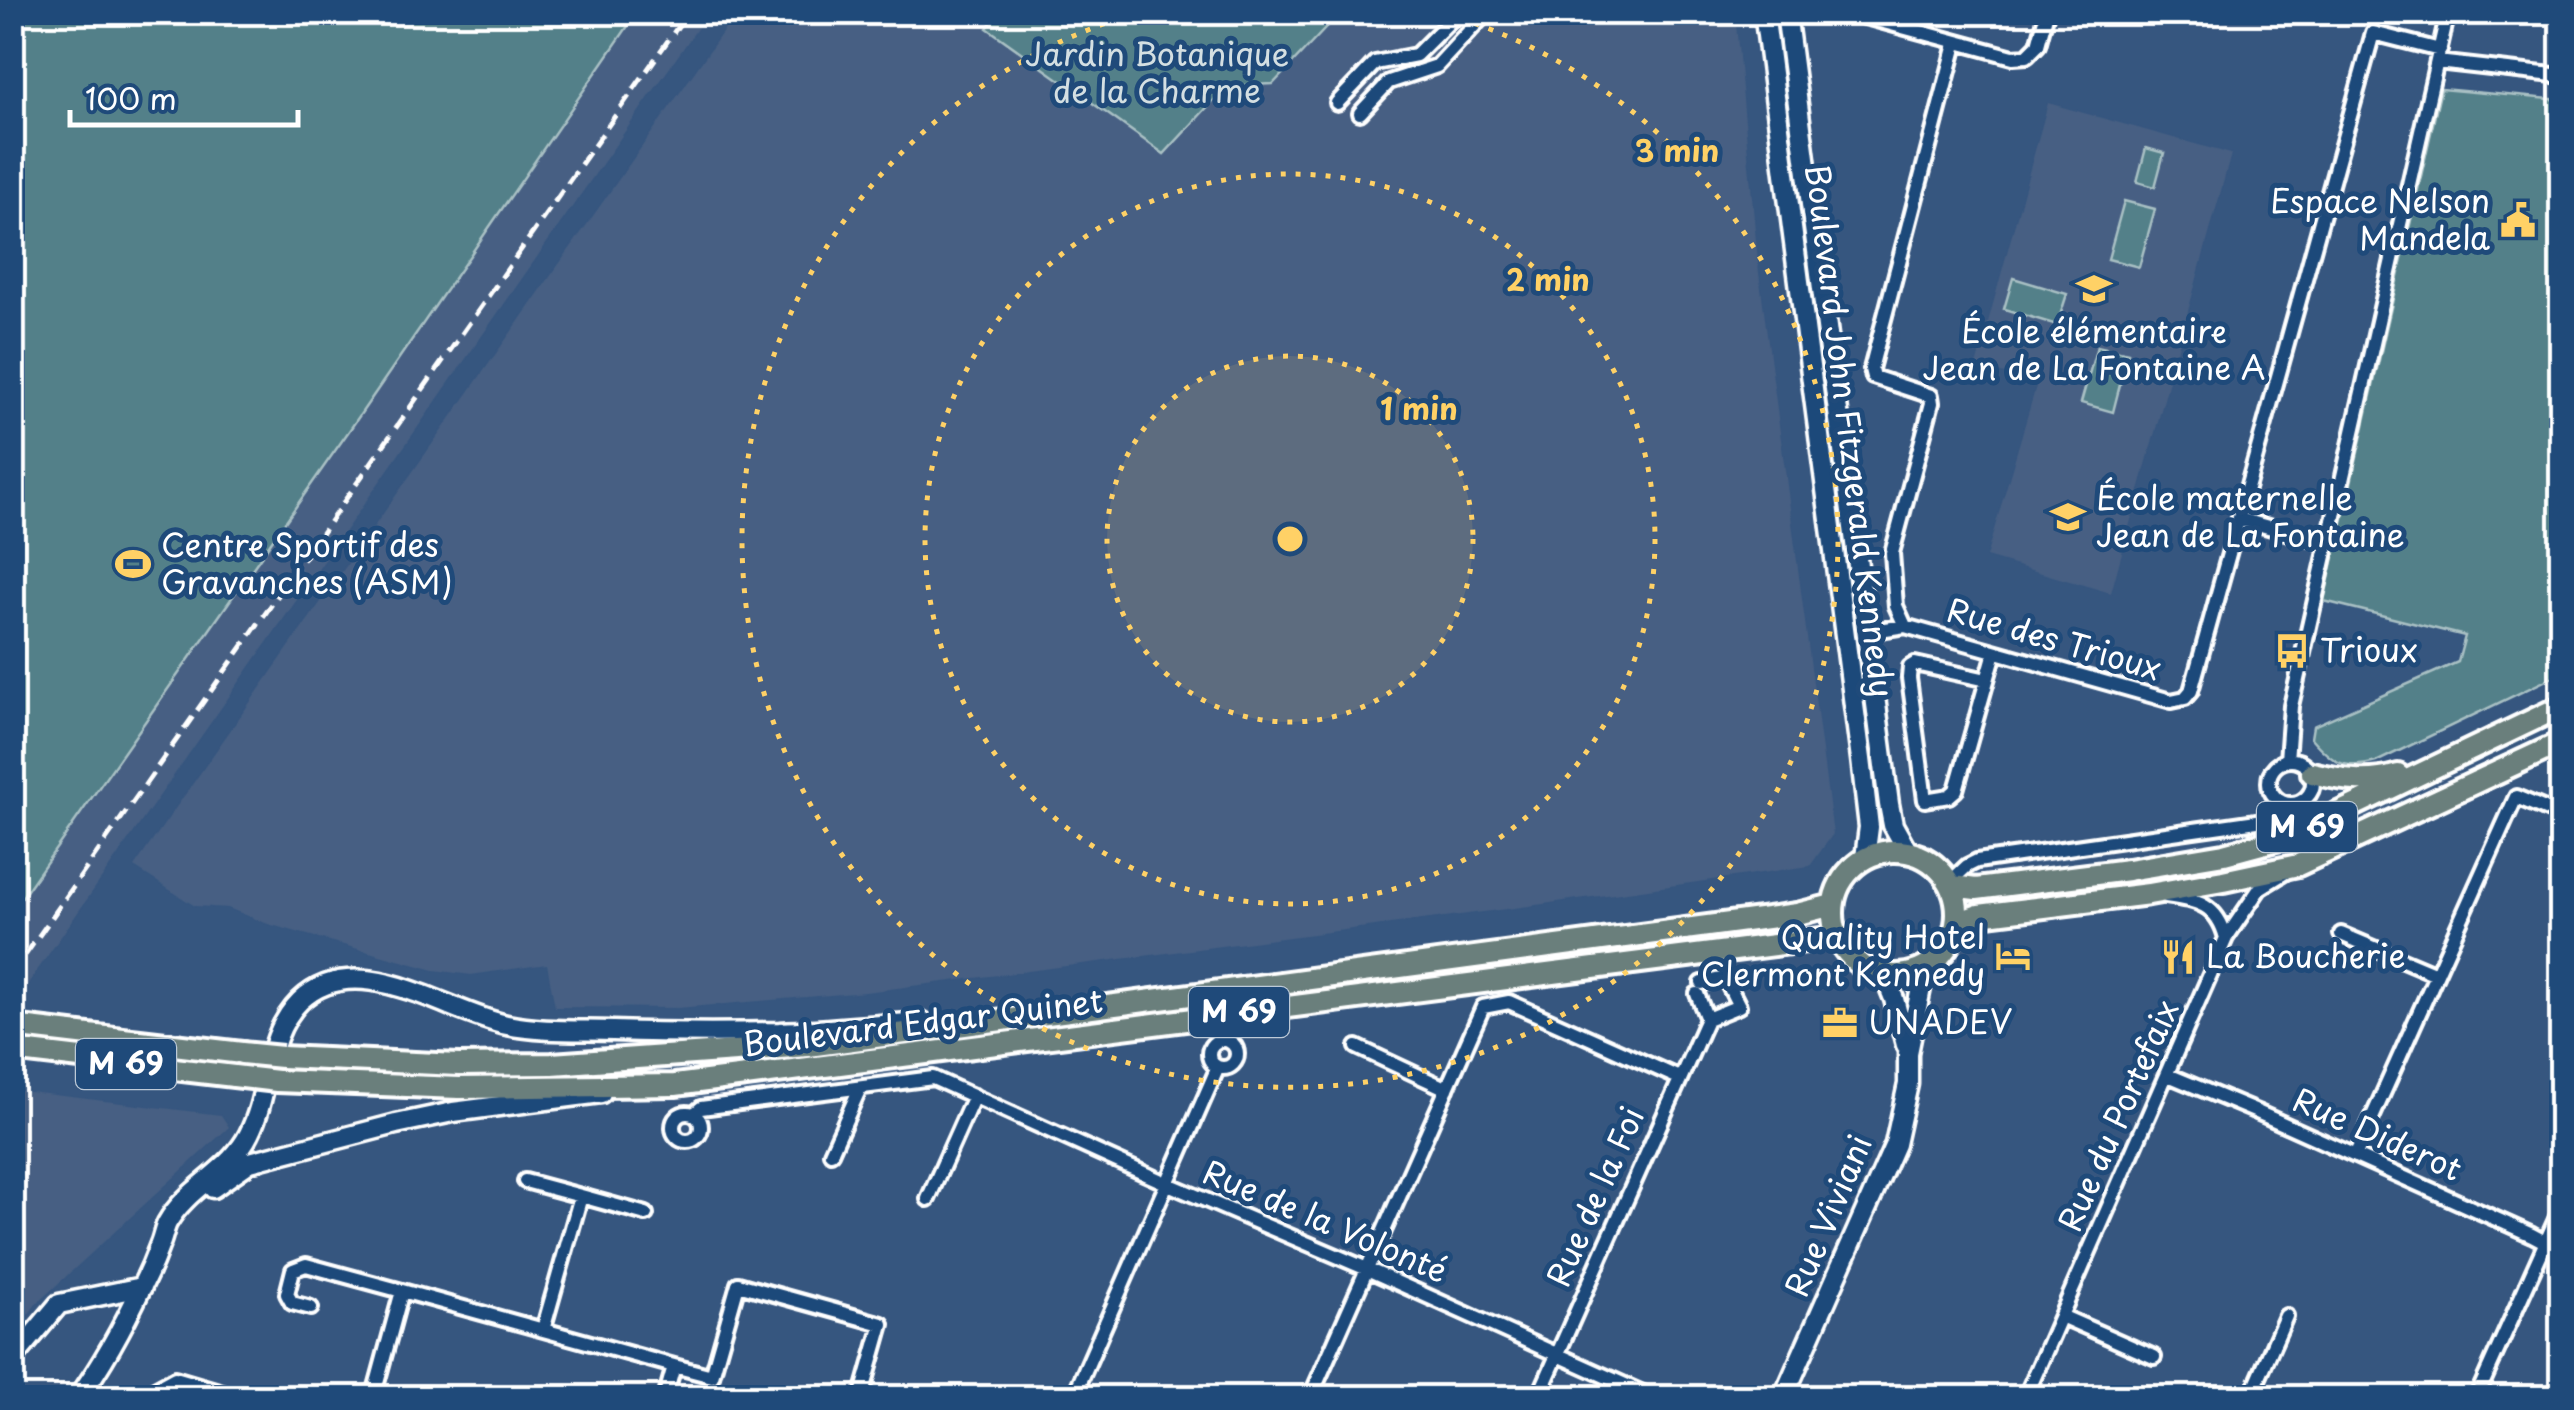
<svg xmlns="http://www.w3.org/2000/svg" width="2574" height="1410" font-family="'Playpen Sans',sans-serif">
  <rect width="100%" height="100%" fill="#36567f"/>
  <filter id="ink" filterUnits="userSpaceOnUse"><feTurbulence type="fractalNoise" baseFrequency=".01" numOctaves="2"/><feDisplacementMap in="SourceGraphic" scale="20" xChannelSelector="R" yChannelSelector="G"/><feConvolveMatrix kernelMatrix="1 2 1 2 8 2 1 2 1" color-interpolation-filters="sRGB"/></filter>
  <g filter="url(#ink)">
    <path fill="#465f83" d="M637 13H708L13 1005V910L351 428Z
      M736 13H999L988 29 1164 154 1227 86 1273 84 1340 13H1735L1759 273 1833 834 1810 866 1522 907 866 992 678 1008 555 1007 547 964 471 975 434 970 268 924 228 908 195 906 134 867Z
      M2048 103 2231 154 2111 593 1986 557 2037 383 1976 366Z
      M13 1090 221 1115 229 1127 36 1304 13 1335Z"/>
    <path fill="#538089" stroke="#a9c0c4" stroke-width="2.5" d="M999 12H1340V13L1273 84 1227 86 1164 154 987 28Z
      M28 13H637L351 428 13 910 12 54Z
      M2441 89 2561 100V673L2376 762C2344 771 2332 762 2311 738L2313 726 2458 662 2465 636 2324 601Z
      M2146 148 2164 153 2155 187 2137 182Z
      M2124 201 2155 209 2139 267 2108 259Z
      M2013 278 2067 294 2057 325 2004 309Z
      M2097 346 2128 353 2113 412 2081 403Z"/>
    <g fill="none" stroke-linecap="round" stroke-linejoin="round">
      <defs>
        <path id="street" d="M1847 12 2013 57 2027 56 2038 45 2047 12
          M12 20 16 12
          M2437 62 2562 76
          M1337 103 1375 63 1416 55 1459 12
          M1360 113 1389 82 1437 66 1487 12
          M2240 519 2328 544
          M1905 626 1896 606 1892 553 1932 403 1931 396 1873 377 1871 369 1956 44
          M1867 632 1905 626 2171 701 2185 698 2191 691 2373 33 2440 50
          M1987 680 1915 664 1910 667 1909 678 1925 800 1949 796 1956 790 1995 652
          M2269 782a22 22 0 1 1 44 0a22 22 0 1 1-44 0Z
          M2287 760 2291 706 2448 12
          M1950 882 1967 866 1977 861 2257 821 2289 813 2302 802
          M2166 896C2198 901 2217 904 2226 938
          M2341 934 2436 974
          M1697 994 1707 1019 1739 1006 1725 978 1702 983
          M1209 1054a14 14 0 1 1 28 0a14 14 0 1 1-28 0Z
          M1357 1047 1447 1089
          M2168 1075 2257 1112 2532 1235 2562 1251
          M673 1127a14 14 0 1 1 28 0a14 14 0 1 1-28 0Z
          M694 1114 701 1108 933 1078 1168 1184 1367 1269 1654 1398
          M831 1153 860 1088
          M2355 1156 2516 797 2562 816
          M525 1181 581 1196
          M928 1199 974 1096
          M311 1308 292 1303 287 1294 293 1270 306 1265 402 1291
          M2061 1316 2154 1357
          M543 1330 581 1196 646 1214
          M674 1366 712 1376 738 1284 882 1324 861 1398
          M148 1398 153 1390 175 1378 243 1398
          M373 1398 402 1291 674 1366 665 1398
          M1073 1398 1218 1067
          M1310 1398 1483 1007 1509 1002 1679 1078
          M1538 1398 1707 1019
          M2025 1398 2226 938 2260 888 2286 872
          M2250 1398 2286 1316
          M2476 1398 2562 1206"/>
        <path id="secondary" d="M1764 12 1861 759 1869 827 1865 858
          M1786 12 1889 804 1893 825 1908 852
          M1884 974 1894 999 1906 1045
          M213 1188 250 1162 396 1124 453 1112 601 1093
          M12 1360 59 1304 142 1287
          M78 1398C104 1362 124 1325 142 1286 149 1272 155 1258 160 1244 163 1237 164 1229 167 1223 187 1187 231 1171 249 1134 271 1091 264 1037 300 1001 357 946 445 1012 507 1025 541 1032 578 1030 613 1031 668 1033 724 1033 780 1032 828 1030 875 1025 923 1022
          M1783 1398 1895 1144 1908 1084V1053L1925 968"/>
        <path id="primary" d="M2312 773C2341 780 2369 784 2398 775
          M1833 913a62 62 0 1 1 124 0a62 62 0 1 1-124 0Z
          M1952 886 1976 889 2128 870 2224 854 2276 840 2326 819 2562 706
          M1957 923 1979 915 2149 894 2223 881 2298 865 2562 742
          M12 1026 242 1053
          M12 1050 234 1076
          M282 1057 459 1065 552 1064 808 1046 1797 914 1833 905
          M277 1081 459 1088 675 1085 1837 937"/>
      </defs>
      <use href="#street" stroke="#fff" stroke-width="20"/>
      <use href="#secondary" stroke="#fff" stroke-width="25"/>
      <use href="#primary" stroke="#fff" stroke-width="28"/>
      <use href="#street" stroke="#1f4a7a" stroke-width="12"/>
      <use href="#secondary" stroke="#1f4a7a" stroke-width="18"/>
      <use href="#primary" stroke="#6b7f7c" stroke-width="20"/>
      <path stroke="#fff" stroke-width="5" stroke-dasharray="15 8" stroke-linecap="butt" d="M12 974 688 12"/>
      <defs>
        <path id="primary-bridge" d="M242 1053 282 1057
          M234 1076 277 1081"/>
      </defs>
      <use href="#primary-bridge" stroke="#fff" stroke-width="28" stroke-linecap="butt"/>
      <use href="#primary-bridge" stroke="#6b7f7c" stroke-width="20"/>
    </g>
  </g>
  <circle cx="1290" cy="539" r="183" fill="#ffd166" fill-opacity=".12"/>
  <g fill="none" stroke="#ffd166" stroke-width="5" stroke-dasharray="5 10">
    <circle cx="1290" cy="539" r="183"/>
    <circle cx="1290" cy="539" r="365"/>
    <path d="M1446 14A548 548 0 1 1 1134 14"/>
  </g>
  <defs>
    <symbol id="civic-bare" viewBox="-9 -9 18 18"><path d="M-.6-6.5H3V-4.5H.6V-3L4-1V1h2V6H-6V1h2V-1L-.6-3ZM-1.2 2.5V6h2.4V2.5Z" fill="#ffd166" stroke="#1f4a7a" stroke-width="2.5" paint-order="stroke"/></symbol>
    <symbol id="school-bare" viewBox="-9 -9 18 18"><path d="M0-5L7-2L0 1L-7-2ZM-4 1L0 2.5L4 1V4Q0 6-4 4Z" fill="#ffd166" stroke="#1f4a7a" stroke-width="2.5" paint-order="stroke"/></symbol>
    <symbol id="stadium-bare" viewBox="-9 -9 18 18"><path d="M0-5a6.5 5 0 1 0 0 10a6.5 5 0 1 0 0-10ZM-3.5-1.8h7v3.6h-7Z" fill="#ffd166" stroke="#1f4a7a" stroke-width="2.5" paint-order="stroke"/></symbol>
    <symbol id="bus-bare" viewBox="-9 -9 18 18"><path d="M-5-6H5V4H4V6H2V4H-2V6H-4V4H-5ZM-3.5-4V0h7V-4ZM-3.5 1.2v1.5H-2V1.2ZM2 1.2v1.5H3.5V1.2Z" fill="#ffd166" stroke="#1f4a7a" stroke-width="2.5" paint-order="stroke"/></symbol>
    <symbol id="hotel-bare" viewBox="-9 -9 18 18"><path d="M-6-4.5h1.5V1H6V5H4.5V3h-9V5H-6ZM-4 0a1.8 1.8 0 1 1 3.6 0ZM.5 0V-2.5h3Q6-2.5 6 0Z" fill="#ffd166" stroke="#1f4a7a" stroke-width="2.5" paint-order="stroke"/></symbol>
    <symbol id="restaurant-bare" viewBox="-9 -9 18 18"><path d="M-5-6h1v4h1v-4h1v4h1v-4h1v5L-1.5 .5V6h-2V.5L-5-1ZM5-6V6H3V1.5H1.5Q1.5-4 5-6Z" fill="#ffd166" stroke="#1f4a7a" stroke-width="2.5" paint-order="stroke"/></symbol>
    <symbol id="office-bare" viewBox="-9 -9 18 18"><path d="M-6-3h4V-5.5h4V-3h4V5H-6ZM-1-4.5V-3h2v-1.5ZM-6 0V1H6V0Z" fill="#ffd166" stroke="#1f4a7a" stroke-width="2.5" paint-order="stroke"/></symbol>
  </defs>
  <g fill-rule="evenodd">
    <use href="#civic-bare" x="2493" y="195" width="50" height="50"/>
    <use href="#school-bare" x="2069" y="264" width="50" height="50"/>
    <use href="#school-bare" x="2043" y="492" width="50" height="50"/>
    <use href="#stadium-bare" x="108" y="539" width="50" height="50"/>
    <use href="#bus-bare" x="2267" y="626" width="50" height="50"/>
    <use href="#hotel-bare" x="1988" y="931" width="50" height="50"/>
    <use href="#restaurant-bare" x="2153" y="932" width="50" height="50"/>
    <use href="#office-bare" x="1815" y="998" width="50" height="50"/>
  </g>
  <g text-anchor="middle" stroke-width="10" stroke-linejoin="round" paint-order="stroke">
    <g fill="#1f4a7a" stroke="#bcc9d7" stroke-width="2.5">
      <rect x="2257" y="802" width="100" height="50" rx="8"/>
      <rect x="1189" y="987" width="100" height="50" rx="8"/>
      <rect x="76" y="1039" width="100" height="50" rx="8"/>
    </g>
    <g font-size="30" font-weight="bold" fill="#fff">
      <text x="2307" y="837">M 69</text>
      <text x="1239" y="1022">M 69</text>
      <text x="126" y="1074">M 69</text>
    </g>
    <g font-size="32" fill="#d4dfe2" stroke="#1f4a7a">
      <text x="1157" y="66">Jardin Botanique<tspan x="1157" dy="37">de la Charme</tspan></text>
    </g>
    <g font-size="32" fill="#fff" stroke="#1f4a7a" text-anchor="start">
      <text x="2490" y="213" text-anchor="end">Espace Nelson<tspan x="2490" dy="37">Mandela</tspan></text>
      <text x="2094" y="343" text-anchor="middle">École élémentaire<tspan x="2094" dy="37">Jean de La Fontaine A</tspan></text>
      <text x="2096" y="510">École maternelle<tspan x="2096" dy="37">Jean de La Fontaine</tspan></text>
      <text x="161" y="557">Centre Sportif des<tspan x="161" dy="37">Gravanches (ASM)</tspan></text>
      <text x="2320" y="662">Trioux</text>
      <text x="1985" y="949" text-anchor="end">Quality Hotel<tspan x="1985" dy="37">Clermont Kennedy</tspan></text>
      <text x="2206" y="968">La Boucherie</text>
      <text x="1868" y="1034">UNADEV</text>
    </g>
    <g font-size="32" fill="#fff" stroke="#1f4a7a">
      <text transform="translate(1849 431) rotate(83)" y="11">Boulevard John Fitzgerald Kennedy</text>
      <text transform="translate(2054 640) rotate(16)" y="11">Rue des Trioux</text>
      <text transform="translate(923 1023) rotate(-7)" y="11">Boulevard Edgar Quinet</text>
      <text transform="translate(2119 1116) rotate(-66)" y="11">Rue du Portefaix</text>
      <text transform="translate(2377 1135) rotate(24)" y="11">Rue Diderot</text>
      <text transform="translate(1596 1197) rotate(-66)" y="11">Rue de la Foi</text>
      <text transform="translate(1829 1216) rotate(-67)" y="11">Rue Viviani</text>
      <text transform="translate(1325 1222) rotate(23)" y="11">Rue de la Volonté</text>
    </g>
  </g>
  <circle cx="1290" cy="539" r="15" fill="#ffd166" stroke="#1f4a7a" stroke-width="5"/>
  <g font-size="30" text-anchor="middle" font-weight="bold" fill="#ffd166" stroke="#1f4a7a" stroke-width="10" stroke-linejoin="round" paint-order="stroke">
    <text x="1677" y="162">3 min</text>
    <text x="1548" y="291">2 min</text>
    <text x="1419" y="420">1 min</text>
  </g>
  <rect width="2574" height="1410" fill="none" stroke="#1f4a7a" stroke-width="50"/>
  <rect x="25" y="25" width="2524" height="1360" fill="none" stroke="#fff" stroke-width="4" filter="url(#ink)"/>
  <path d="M70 110v15h228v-15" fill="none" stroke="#ffffff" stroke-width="5"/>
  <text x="85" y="110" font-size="30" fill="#ffffff" stroke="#1f4a7a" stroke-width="8" paint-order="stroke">100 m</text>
</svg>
